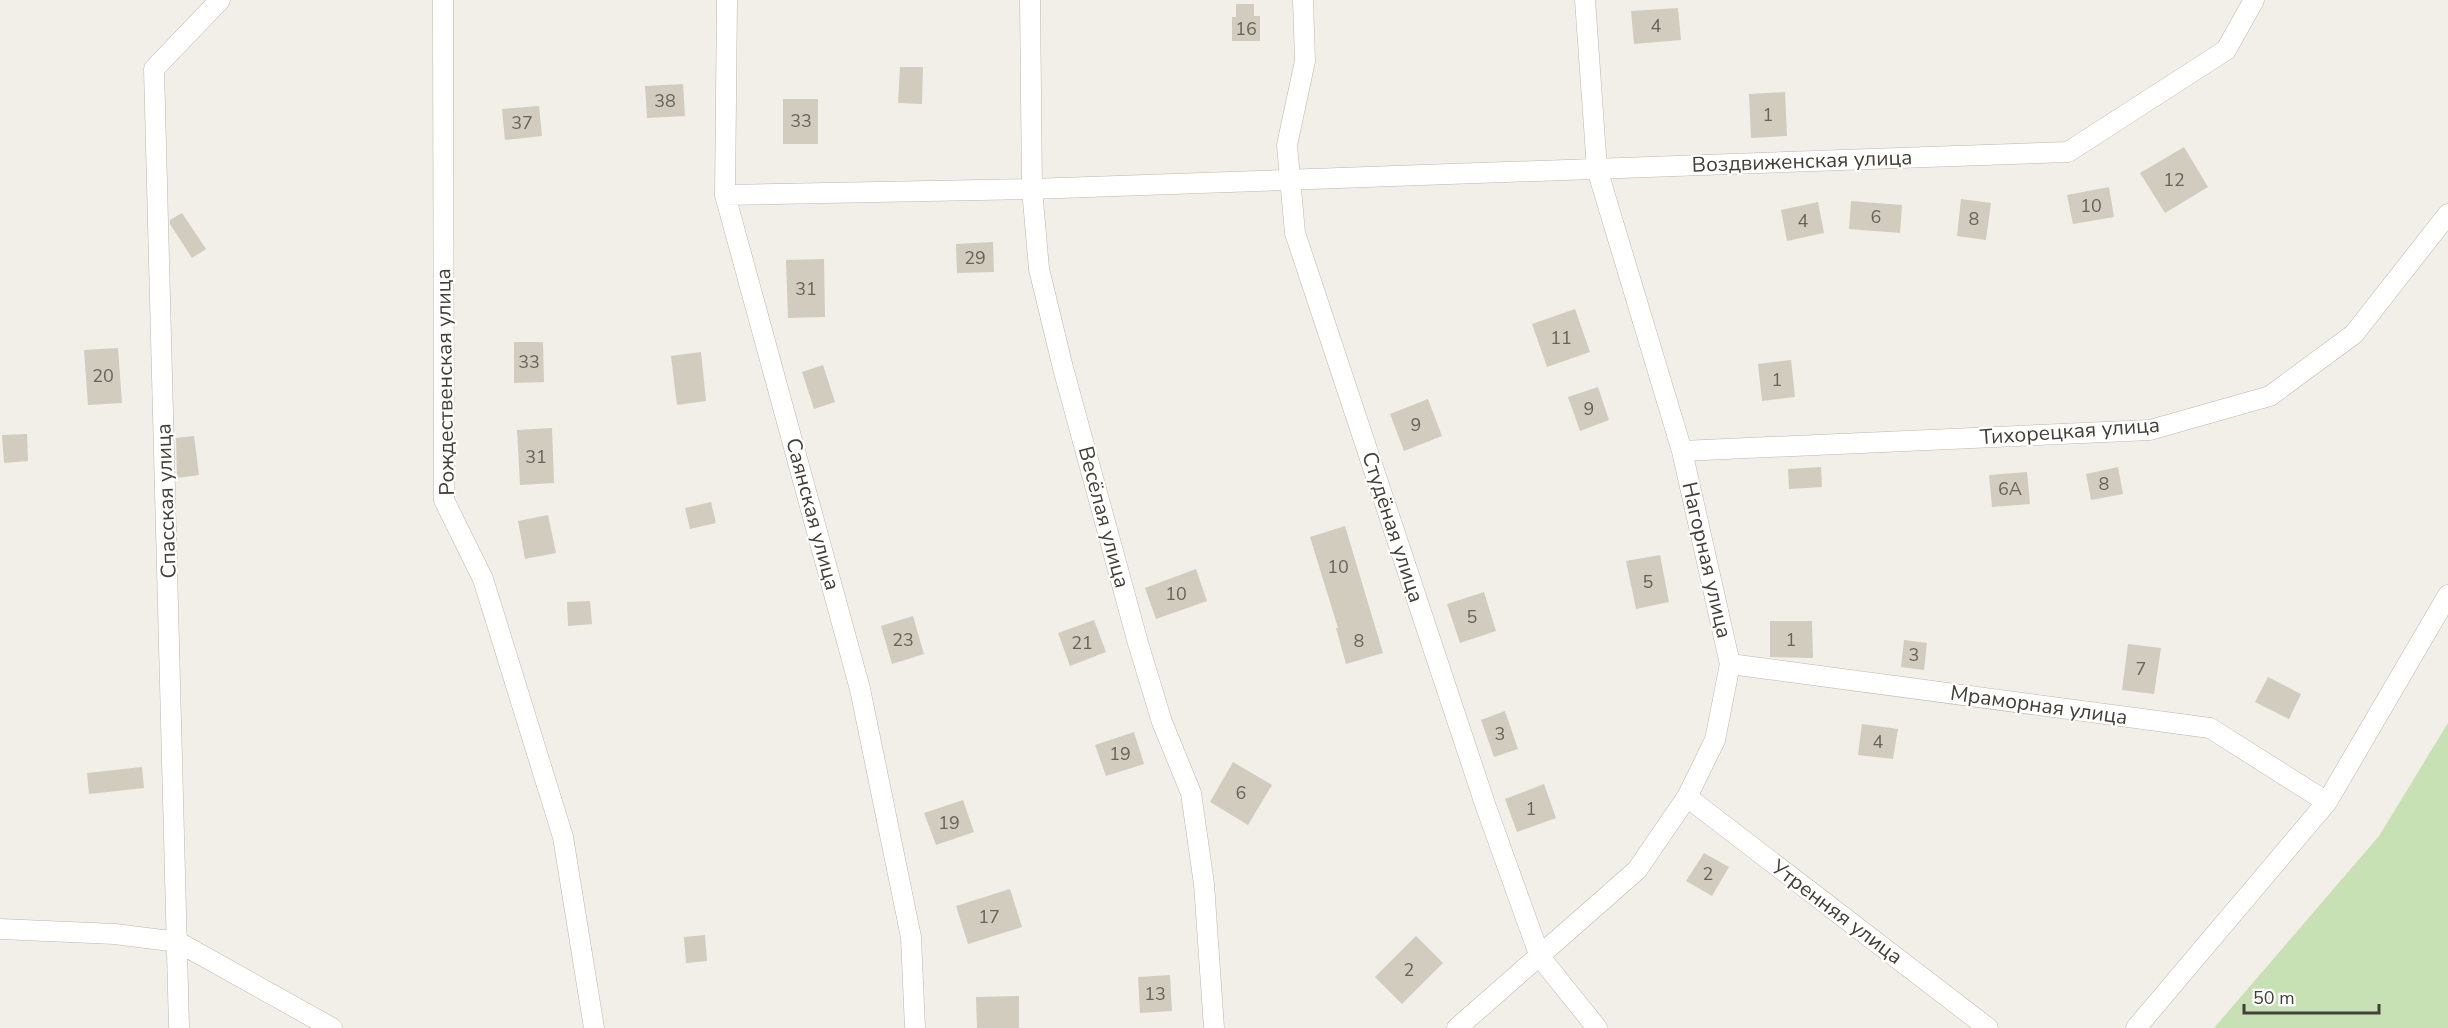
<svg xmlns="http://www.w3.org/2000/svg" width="2448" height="1028" font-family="'Nunito Sans',sans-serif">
  <rect width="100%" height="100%" fill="#f1efe7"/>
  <path fill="#c7e0b4" d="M2448 723V1028H2214L2379 836Z"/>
  <path fill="#d1ccbe" d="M1236 4H1254V16H1260V41H1232V17H1236Z
    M1678 8 1681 40 1634 44 1631 11Z
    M900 67H923L922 104 898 103Z
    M683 84 685 116 647 118 645 86Z
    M1785 92 1787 136 1751 138 1749 94Z
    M783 99H818V144H783Z
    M539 106 542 136 505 140 502 109Z
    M2184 147 2208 187 2165 213 2140 173Z
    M2109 187 2114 217 2073 224 2067 195Z
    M1961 199 1991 203 1986 240 1957 236Z
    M1851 201 1902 205 1900 233 1849 229Z
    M1818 202 1824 233 1787 241 1781 210Z
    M182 213 206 249 192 258 170 224V220Z
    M993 242 994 272 957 273 956 244Z
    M824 259 825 317 788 318 786 260Z
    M1575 309 1590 352 1547 367 1532 324Z
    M514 342H543L544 382 514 383Z
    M118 348 122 403 88 405 84 350Z
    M701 352 706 401 677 405 671 356Z
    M1791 360 1795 397 1762 401 1758 364Z
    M823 365 835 402 814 409 802 372Z
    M1598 387 1609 420 1580 431 1568 397Z
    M1428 399 1442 436 1404 451 1390 414Z
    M552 428 554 483 520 485 517 430Z
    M27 434 28 461 4 463 2 435Z
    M194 436 199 475 177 478 176 438Z
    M1821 467 1822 487 1789 489 1788 469Z
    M2118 467 2123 494 2091 500 2086 474Z
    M2027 472 2030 504 1992 507 1989 475Z
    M711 502 716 523 690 529 685 508Z
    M548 515 556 553 525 559 518 521Z
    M1345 526 1383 653 1346 664 1336 628H1338L1310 537Z
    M1660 555 1669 602 1636 609 1626 561Z
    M1196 569 1207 601 1156 619 1145 588Z
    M1484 592 1496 631 1460 643 1447 604Z
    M590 601 592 624 568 626 567 602Z
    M913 616 924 654 892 664 881 626Z
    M1094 620 1106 652 1070 666 1058 633Z
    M1770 621H1812L1813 658 1770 657Z
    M1904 640 1927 643 1924 670 1901 667Z
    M2128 644 2161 648 2154 694 2122 690Z
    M2268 677 2301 694 2289 719 2255 702Z
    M1505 711 1518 749 1494 757 1481 720Z
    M1862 724 1898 729 1893 759 1858 755Z
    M1134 732 1144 764 1106 776 1095 745Z
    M1233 762 1272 785 1248 825 1210 802Z
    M142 767 144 788 89 794 87 773Z
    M1544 784 1556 818 1517 832 1505 799Z
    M963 800 974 832 936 845 924 813Z
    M1704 853 1729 867 1712 896 1686 881Z
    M1010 889 1022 927 968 944 956 906Z
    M705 935 707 961 686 963 684 937Z
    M1416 936 1443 963 1402 1004 1375 977Z
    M1170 975 1172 1011 1140 1013 1138 977Z
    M1019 996V1028H977L976 997Z"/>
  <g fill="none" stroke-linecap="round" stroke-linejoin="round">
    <defs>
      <path id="minor" d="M443 0 444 500 483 579 563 837 594 1028
        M727 0 725 195 860 689 911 937 915 1028
        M1030 0 1032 189 1039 269 1063 368 1138 643 1162 722 1191 793 1204 884 1214 1028
        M1303 0 1305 61 1287 145 1295 233 1486 807 1540 957 1597 1028
        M725 195 1032 189 2068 152 2226 50 2254 0
        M1682 451 2150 430 2270 396 2354 334 2448 214
        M1730 664 2210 728 2327 802
        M1687 797 1988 1028
        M0 929 115 934 178 942 332 1028
        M179 1028 154 69 220 0
        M1457 1028 1637 870 1687 797 1715 740 1730 664 1682 451 1597 169 1585 0
        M2136 1028 2327 802 2448 595"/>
    </defs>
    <use href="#minor" stroke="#bbb8aa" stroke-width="21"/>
    <use href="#minor" stroke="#fff" stroke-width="20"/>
  </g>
  <g text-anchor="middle" stroke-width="4.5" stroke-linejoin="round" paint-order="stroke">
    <g font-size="18" fill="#666359">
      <text x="1656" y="32">4</text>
      <text x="1246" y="35">16</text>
      <text x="665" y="107">38</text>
      <text x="1768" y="121">1</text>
      <text x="801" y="127">33</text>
      <text x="522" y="129">37</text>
      <text x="2174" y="186">12</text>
      <text x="2091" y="212">10</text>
      <text x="1876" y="223">6</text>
      <text x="1974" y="225">8</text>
      <text x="1803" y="227">4</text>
      <text x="975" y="264">29</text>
      <text x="806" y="295">31</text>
      <text x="1561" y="344">11</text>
      <text x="529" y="368">33</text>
      <text x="103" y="382">20</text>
      <text x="1777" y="386">1</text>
      <text x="1589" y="415">9</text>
      <text x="1416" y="431">9</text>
      <text x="536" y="463">31</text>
      <text x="2104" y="490">8</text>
      <text x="2010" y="495">6А</text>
      <text x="1338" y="573">10</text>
      <text x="1648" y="588">5</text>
      <text x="1176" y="600">10</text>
      <text x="1472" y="623">5</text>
      <text x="903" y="646">23</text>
      <text x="1791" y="646">1</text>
      <text x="1359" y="647">8</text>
      <text x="1082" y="649">21</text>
      <text x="1914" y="661">3</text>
      <text x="2141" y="675">7</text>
      <text x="1500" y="740">3</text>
      <text x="1878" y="748">4</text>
      <text x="1120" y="760">19</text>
      <text x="1241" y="799">6</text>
      <text x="1531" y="815">1</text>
      <text x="949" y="829">19</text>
      <text x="1708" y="880">2</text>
      <text x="989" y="923">17</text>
      <text x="1409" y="976">2</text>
      <text x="1155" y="1000">13</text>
    </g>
    <g font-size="21" fill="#434037" stroke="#fff">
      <text transform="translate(1802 161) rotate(-2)" y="7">Воздвиженская улица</text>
      <text transform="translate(445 382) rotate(-91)" y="7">Рождественская улица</text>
      <text transform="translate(2070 431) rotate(-4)" y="7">Тихорецкая улица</text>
      <text transform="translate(166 501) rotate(-92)" y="7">Спасская улица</text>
      <text transform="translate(813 514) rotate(75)" y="7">Саянская улица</text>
      <text transform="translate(1104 517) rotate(75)" y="7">Весёлая улица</text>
      <text transform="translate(1393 527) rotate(72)" y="7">Студёная улица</text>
      <text transform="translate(1707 560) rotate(77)" y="7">Нагорная улица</text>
      <text transform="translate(2039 705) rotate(8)" y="7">Мраморная улица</text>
      <text transform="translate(1837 912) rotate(37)" y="7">Утренняя улица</text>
    </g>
  </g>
  <path d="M2244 1004v9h135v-9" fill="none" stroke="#434037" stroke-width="3"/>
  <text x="2253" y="1004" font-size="18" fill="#434037" stroke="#ffffff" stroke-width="4.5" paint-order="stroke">50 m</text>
</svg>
